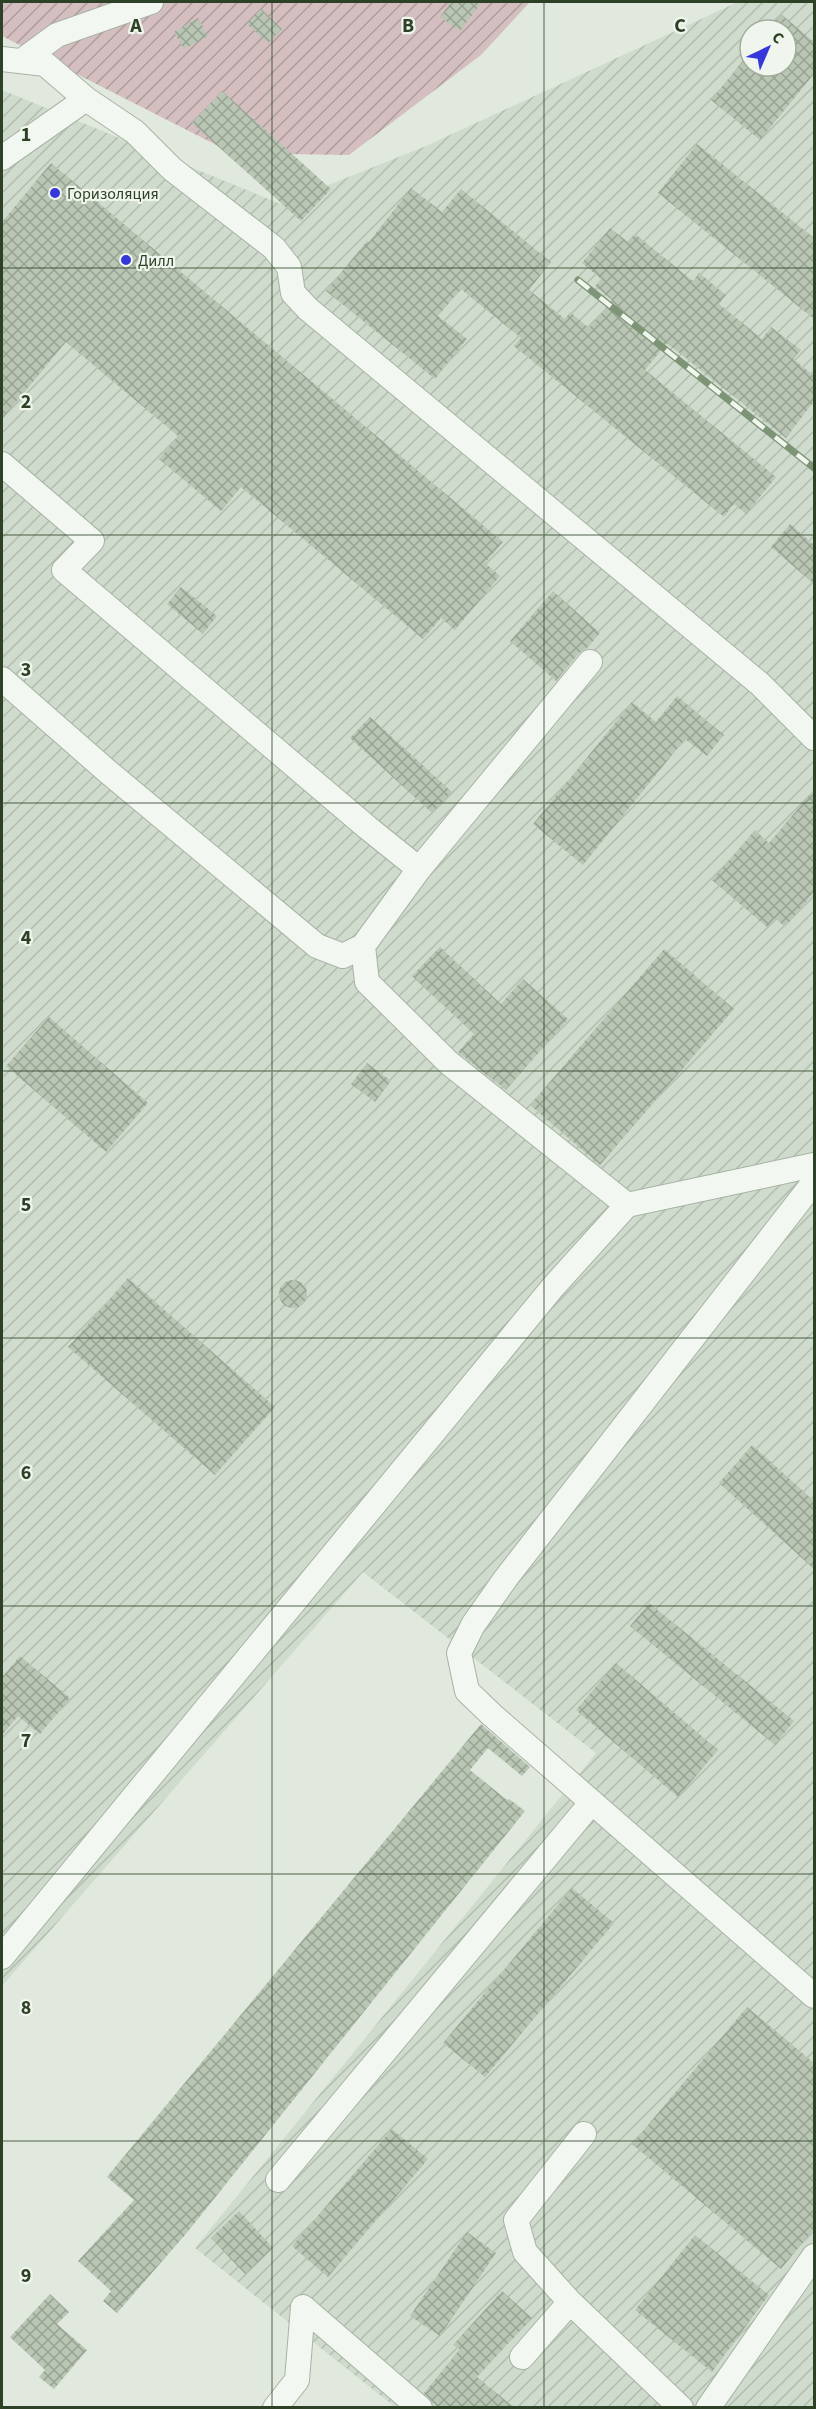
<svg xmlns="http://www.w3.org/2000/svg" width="816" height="2409" font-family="'Source Sans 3',sans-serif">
  <defs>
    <pattern id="industrial-furrows" width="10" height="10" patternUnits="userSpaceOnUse" patternTransform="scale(1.5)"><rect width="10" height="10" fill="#cfdbcc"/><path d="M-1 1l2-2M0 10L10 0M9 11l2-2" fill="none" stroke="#b2bdaf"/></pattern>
    <pattern id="garden-furrows" width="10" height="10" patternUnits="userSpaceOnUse" patternTransform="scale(1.5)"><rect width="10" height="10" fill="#d4bec0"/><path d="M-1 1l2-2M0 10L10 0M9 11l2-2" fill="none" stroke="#ac9c9c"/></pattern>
    <pattern id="building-cross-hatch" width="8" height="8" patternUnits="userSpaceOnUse" patternTransform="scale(1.5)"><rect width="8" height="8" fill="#b9c6b4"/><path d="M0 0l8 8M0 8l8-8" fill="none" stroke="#97a292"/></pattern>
  </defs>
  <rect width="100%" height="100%" fill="#e1e9de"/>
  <path fill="url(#industrial-furrows)" fill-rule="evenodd" d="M738 2H814V2407H395L195 2248 596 1753 363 1572 2 1986V90L281 204 426 146ZM750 30H786V66H750Z"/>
  <path fill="url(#garden-furrows)" d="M2 2H530L481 55 349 155 232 153 2 36Z"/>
  <path fill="url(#building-cross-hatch)" d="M451 2H482L460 31 440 17Z
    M261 9 282 29 268 43 247 24Z
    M781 14 814 42V74L760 140 711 100 750 52V66H786V30H768Z
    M198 18 208 36 184 49 174 32Z
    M222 91 331 189 301 221 192 123Z
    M697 144 814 238V319L658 193Z
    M51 163 503 542 485 563 500 576 455 630 441 618 423 639 241 487 221 511 159 459 178 436 66 342 2 419V222Z
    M411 188 442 212 461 189 551 262 529 290 565 319 570 312 589 328 612 300 595 286 601 279 582 263 610 228 628 242 635 234 693 281 699 273 726 295 719 304 762 339 771 327 801 350 793 359 814 376V401L786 438 667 343 645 370 776 477 746 514 734 504 724 517 514 346 521 338 461 289 438 316 467 339 435 379 326 291 367 241 369 242Z
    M790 524 814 545V584L771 547Z
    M181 587 217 616 203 634 167 604Z
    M553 591 600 633 587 648 579 653 556 681 510 641Z
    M677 696 724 735 707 756 685 739 583 865 533 824 632 702 656 722Z
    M370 717 452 792 432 813 350 738Z
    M814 790V892L785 927 775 918 767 927 712 880 755 830 769 843Z
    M440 947 501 1004 523 979 568 1019 506 1090 458 1052 474 1034 412 976Z
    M664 949 734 1009 600 1165 530 1105Z
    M49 1017 148 1103 106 1152 6 1066Z
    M367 1063 391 1081 375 1102 351 1084Z
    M128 1278 275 1407 215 1475 68 1347Z
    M279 1294a14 14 0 1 1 28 0a14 14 0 1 1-28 0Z
    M752 1445 814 1501V1569L719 1483Z
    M649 1603 794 1721 775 1745 630 1626Z
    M20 1656 70 1698 40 1734 18 1716 2 1735V1677Z
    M616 1663 718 1750 678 1797 576 1710Z
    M481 1724 530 1767 522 1776 488 1748 470 1770 507 1800 509 1799 525 1811 185 2235 117 2313 103 2301 111 2291 78 2261 134 2200 107 2177Z
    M572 1888 614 1923 485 2077 443 2043Z
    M747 2007 814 2063V2229L781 2269 632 2144Z
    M392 2129 428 2159 328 2277 292 2246Z
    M239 2211 273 2248 245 2274 211 2238Z
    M467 2232 496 2253 440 2336 410 2316Z
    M695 2235 769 2295 712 2372 635 2310Z
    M502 2291 532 2318 477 2377 515 2408H438L424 2393 460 2349 453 2345Z
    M50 2294 69 2312 57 2324 87 2350 54 2389 39 2377 45 2370 10 2337Z"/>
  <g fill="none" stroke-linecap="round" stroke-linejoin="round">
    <defs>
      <path id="minor" d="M2 59 45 64 86 99 135 132 172 169 274 248 289 267 293 293 308 309 760 684 814 738
        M23 60 57 35 151 2
        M2 158 86 99
        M2 464 92 541 64 570 368 828 419 869
        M590 662 419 869 363 946 367 982 449 1063 627 1205
        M2 679 107 771 317 946 343 956 363 946
        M814 1182 506 1578 473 1625 459 1653 467 1691 492 1715 814 1996
        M2 1957 553 1287 627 1205 814 1165
        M278 2180 592 1802
        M570 2302 525 2252 516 2220 584 2134
        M522 2357 570 2302 681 2408
        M275 2408 297 2380 303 2307 420 2408
        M708 2408 814 2256"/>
    </defs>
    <use href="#minor" stroke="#a7b3a3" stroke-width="26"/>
    <use href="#minor" stroke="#f2f7f1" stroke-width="24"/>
    <defs>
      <path id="rail" d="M578 280 814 468"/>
    </defs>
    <use href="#rail" stroke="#7d9476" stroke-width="7"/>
    <use href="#rail" stroke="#f0f6ed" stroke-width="4.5" stroke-dasharray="14" stroke-linecap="butt"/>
  </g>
  <path fill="none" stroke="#2c4125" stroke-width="1.5" stroke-opacity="0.55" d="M272 2V2408M544 2V2408M2 268H814M2 535H814M2 803H814M2 1071H814M2 1338H814M2 1606H814M2 1874H814M2 2141H814"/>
  <g fill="#3537db" stroke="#f0f6ed" stroke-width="2">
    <circle cx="55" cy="193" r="6"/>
    <circle cx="126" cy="260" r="6"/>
  </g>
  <g text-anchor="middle" stroke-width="4.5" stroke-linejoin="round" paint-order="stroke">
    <g font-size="16" fill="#2c4125" stroke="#f0f6ed" text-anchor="start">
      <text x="67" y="199">Горизоляция</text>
      <text x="138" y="266">Дилл</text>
    </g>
  </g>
  <g font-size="20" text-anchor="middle" font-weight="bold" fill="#2c4125" stroke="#f0f6ed" stroke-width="4.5" stroke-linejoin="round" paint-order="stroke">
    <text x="136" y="32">A</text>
    <text x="408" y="32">B</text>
    <text x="680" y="32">C</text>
    <text x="26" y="141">1</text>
    <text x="26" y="408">2</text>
    <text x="26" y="676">3</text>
    <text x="26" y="944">4</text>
    <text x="26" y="1211">5</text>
    <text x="26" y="1479">6</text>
    <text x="26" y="1747">7</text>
    <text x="26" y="2014">8</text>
    <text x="26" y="2282">9</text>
  </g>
  <rect width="816" height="2409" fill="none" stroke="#2c4125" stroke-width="6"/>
  <g transform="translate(768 48) rotate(44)"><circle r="28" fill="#f0f6ed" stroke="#a2ae9d" stroke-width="1.5"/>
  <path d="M0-4.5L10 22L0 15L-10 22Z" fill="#3537db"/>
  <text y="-9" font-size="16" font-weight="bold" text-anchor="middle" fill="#2c4125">С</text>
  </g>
</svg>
